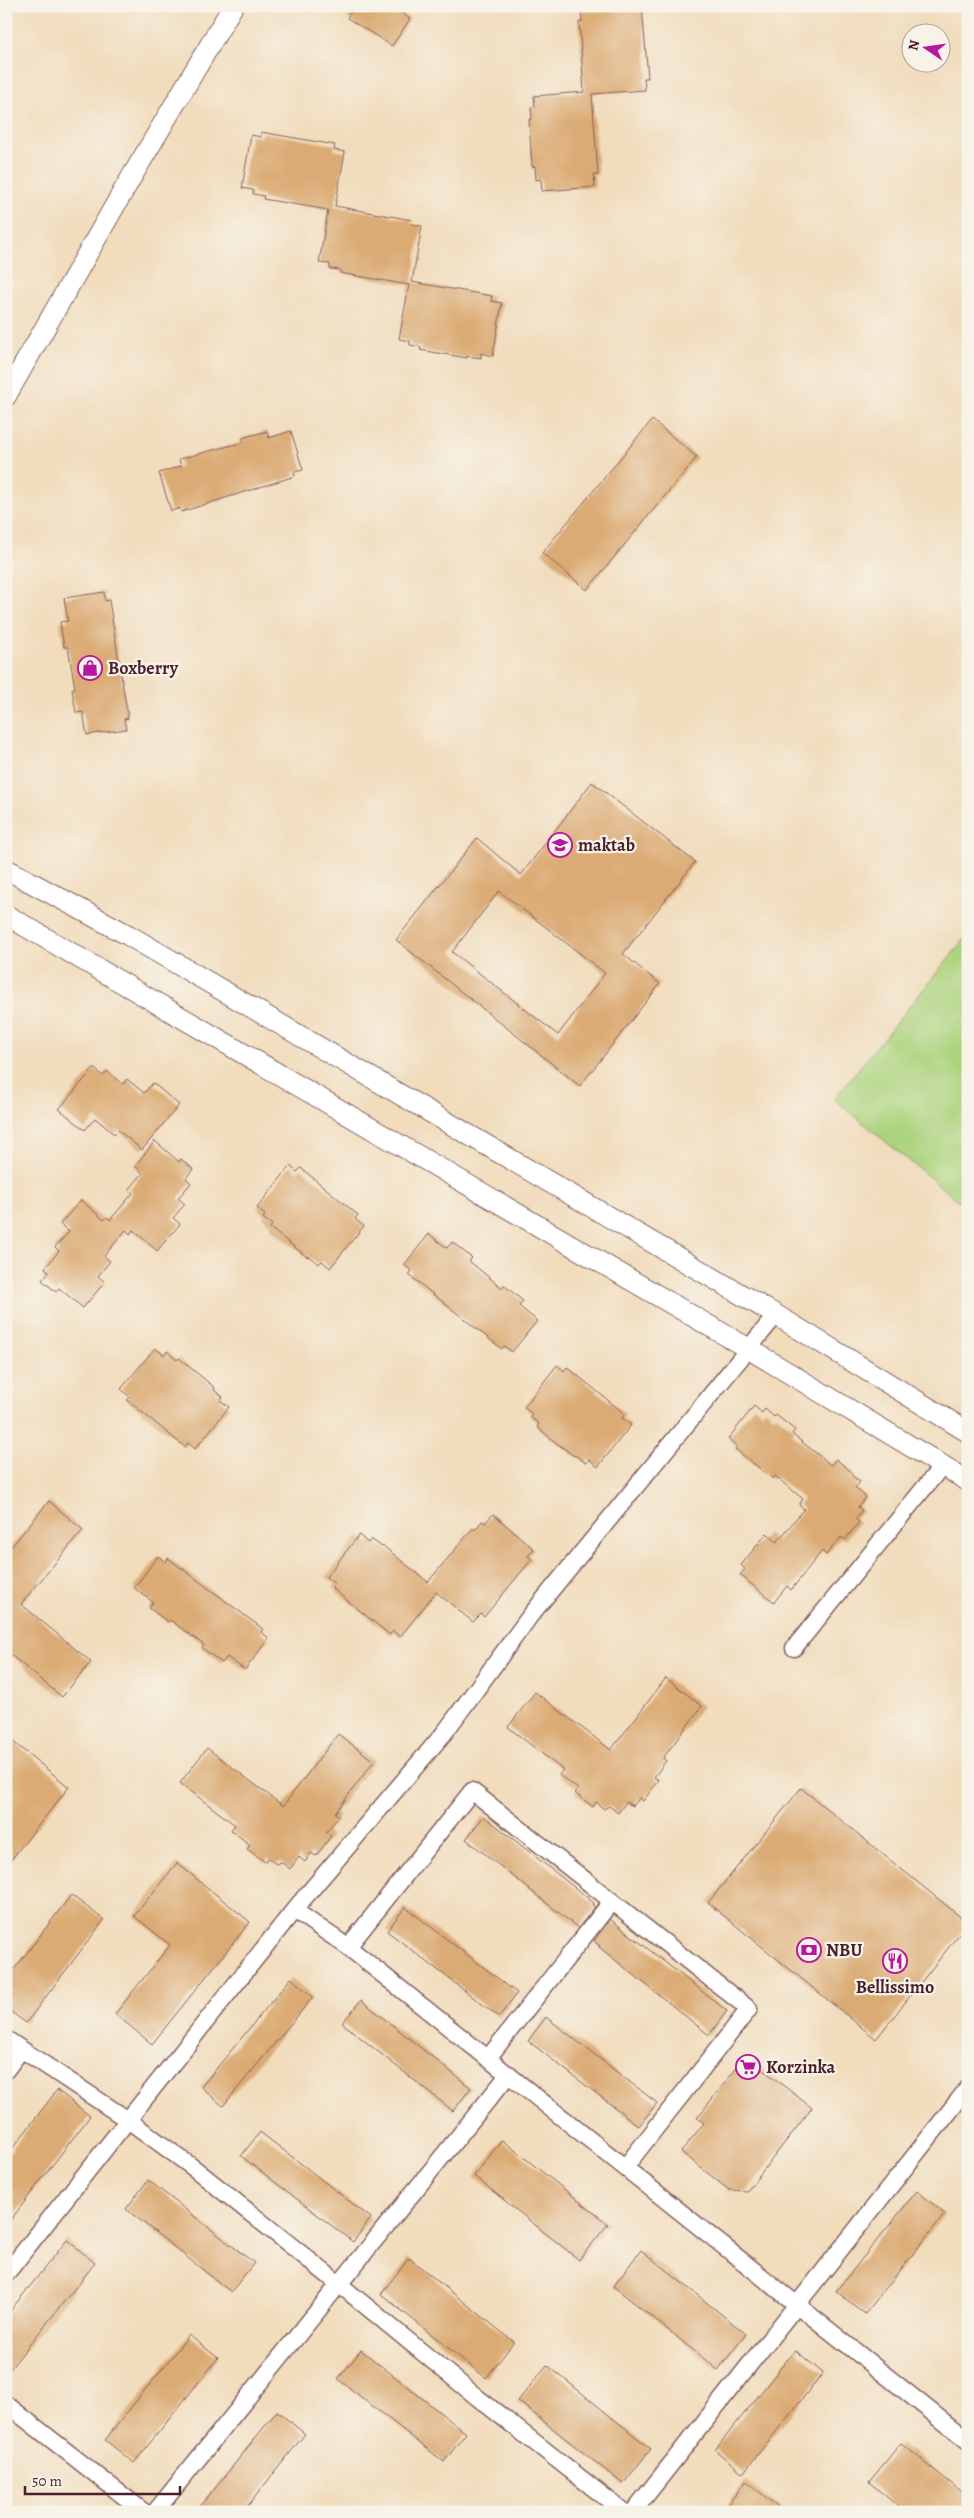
<svg xmlns="http://www.w3.org/2000/svg" width="974" height="2518" font-family="Alegreya,serif">
  <rect width="100%" height="100%" fill="#f7f3e8"/>
  <filter id="ink" filterUnits="userSpaceOnUse"><feTurbulence type="fractalNoise" baseFrequency=".02" numOctaves="2"/><feDisplacementMap in="SourceGraphic" scale="10" xChannelSelector="R" yChannelSelector="G"/><feConvolveMatrix kernelMatrix="1 2 1 2 8 2 1 2 1" color-interpolation-filters="sRGB"/></filter>
  <filter id="wash" filterUnits="userSpaceOnUse"><feTurbulence type="fractalNoise" baseFrequency=".0096" numOctaves="4" result="noise"/><feDisplacementMap in="SourceGraphic" scale="20" xChannelSelector="R" yChannelSelector="G"/><feGaussianBlur stdDeviation="1.12" result="paint"/><feColorMatrix in="noise" values="0 0 0 0 0 0 0 0 0 0 0 0 0 0 0 0 0 1.4 0 .05"/><feComposite in="paint" operator="in"/></filter>
  <g filter="url(#wash)">
    <rect width="100%" height="100%" fill="#f1dcbc"/>
    <path fill="#acd37d" stroke="#7b7954" d="M966 937 968 938V1209L834 1099Z"/>
    <g id="blocks">
      <path fill="#dbab75" fill-rule="evenodd" d="M354 6H391L410 19 392 46 347 18Z
        M584 6H642L648 78H644L645 90 592 94 598 175H594L595 187 542 191 541 179 536 180 535 166 532 167 529 119H532L531 108 535 107 534 96 584 92 579 22H582L581 11H585Z
        M261 132 335 145 334 150 345 152 335 206 412 220 411 224 422 226 412 282 492 296 491 301 502 303 493 356 481 353V358L467 356V358L420 350 421 347 410 345V341L399 339 409 285 340 273 341 270 330 269V264L319 263 328 210 263 199 264 196 253 194V190L242 188 251 135 261 137Z
        M652 420 697 457 587 590 542 553Z
        M267 431 269 438 291 431 303 470 294 472 295 476 181 512 180 508 171 511 159 473 181 466 179 459 244 442 242 438Z
        M104 592 105 601 109 600 128 718 124 719 126 729 87 735 83 712 76 713 72 689 75 688 68 647H64L60 622 68 621 64 598Z
        M592 782 695 862 623 954 660 984 580 1086 396 940 477 838 521 875ZM499 891 605 973 558 1035 452 952Z
        M94 1068 103 1076 107 1071 123 1084 127 1079 144 1093 153 1083 179 1105 142 1150 118 1130 114 1134 95 1118 85 1130 59 1109Z
        M155 1141 179 1162 181 1159 193 1169 186 1178 191 1183 178 1198 185 1204 173 1218 180 1224 157 1251 133 1230 130 1234 126 1230 104 1256 110 1261 98 1276 105 1282 83 1308 59 1288 56 1292 42 1280 49 1272 45 1268 59 1251 55 1247 69 1232 60 1224 81 1200 104 1220 107 1217 110 1220 133 1193 129 1190 143 1173 135 1166Z
        M290 1166 297 1172 301 1168 358 1215 355 1219 364 1226 330 1268 322 1261 319 1264 308 1256 307 1257 270 1228 272 1225 263 1218 265 1215 257 1208Z
        M429 1234 447 1248 452 1242 472 1258 469 1261 502 1288 504 1285 523 1301 519 1306 537 1321 512 1352 504 1346 502 1349 409 1275 412 1271 404 1265Z
        M155 1348 164 1355 167 1351 177 1360 179 1358 215 1388 214 1390 223 1397 220 1400 229 1407 195 1449 188 1443 185 1447 127 1400 130 1397 121 1389Z
        M557 1365 564 1371 567 1367 625 1414 622 1418 631 1425 598 1467 589 1459 586 1463 575 1455 574 1456 554 1441 537 1427 539 1424 530 1417 532 1414 524 1407Z
        M754 1406 762 1413 765 1409 774 1417 776 1415 795 1430 792 1434 831 1465 836 1459 853 1473 851 1475 860 1482 855 1488 866 1497 858 1507 862 1510 855 1519 859 1522 845 1540 841 1537 826 1555 822 1551 791 1590 787 1586 774 1602 740 1575 745 1569 741 1565 767 1533 777 1542 804 1509 799 1505 803 1499 775 1476 773 1479 735 1449 737 1446 728 1439Z
        M49 1501 83 1530 21 1604 91 1662 62 1697 6 1651V1553Z
        M493 1514 534 1549 528 1556 532 1559 484 1617 481 1614 473 1622 436 1592 400 1637 393 1631 390 1635 332 1588 335 1584 326 1577 359 1535 368 1543 371 1539 382 1547 383 1546 428 1582 473 1528 475 1530 482 1521 485 1523Z
        M158 1556 166 1562 168 1558 263 1629 261 1632 269 1638 245 1670 227 1657 222 1663 202 1648 204 1645 170 1620 168 1622 149 1608 153 1602 134 1588Z
        M666 1678 702 1706 663 1758 666 1761 654 1777 659 1780 643 1801 640 1797 633 1806 626 1802 618 1813 609 1806 604 1809 596 1802 593 1807 575 1793 578 1789 559 1775 563 1770 508 1727 535 1692 611 1750Z
        M338 1734 374 1761 335 1813 339 1816 326 1832 331 1836 316 1856 311 1853 305 1862 299 1857 290 1869 281 1862 276 1864 268 1858 265 1862 247 1849 250 1845 231 1830 235 1825 180 1783 207 1748 283 1806Z
        M6 1736 69 1787 6 1866Z
        M801 1788 968 1923 876 2039 708 1903Z
        M484 1816 594 1903 592 1905 595 1907 578 1928 466 1839Z
        M177 1863 250 1922 152 2044 115 2014 170 1945 134 1916Z
        M71 1895 104 1920 26 2023 6 2008V1980Z
        M405 1907 517 1993 499 2017 387 1931Z
        M610 1919 727 2011 709 2035 599 1947 600 1946 594 1941Z
        M291 1978 313 1997 223 2106 201 2087Z
        M361 2000 471 2088 453 2111 342 2023Z
        M546 2017 657 2103 639 2126 528 2041Z
        M746 2056 812 2108 747 2191 729 2190 681 2152 704 2123 697 2118Z
        M57 2090 90 2116 6 2226V2157Z
        M260 2132 371 2218 353 2242 241 2156Z
        M502 2140 608 2224 579 2260 474 2176Z
        M148 2180 254 2263 231 2292 126 2209Z
        M917 2191 945 2214 865 2314 836 2291Z
        M67 2240 95 2263 6 2374V2316Z
        M641 2250 746 2334 718 2370 613 2286Z
        M409 2258 514 2342 486 2378 381 2294Z
        M189 2335 218 2358 134 2463 105 2440Z
        M361 2350 466 2433 444 2462 338 2379Z
        M795 2350 823 2373 743 2473 715 2450Z
        M547 2365 651 2449 623 2484 518 2401Z
        M277 2411 305 2434 243 2512H196Z
        M901 2443 968 2497V2512H905L869 2482Z
        M746 2481 784 2512H722Z"/>
    </g>
  </g>
  <g filter="url(#ink)">
    <use href="#blocks" fill-opacity="0" stroke="#84615e" stroke-width="1"/>
    <g fill="none" stroke-linecap="round" stroke-linejoin="round">
      <defs>
        <path id="minor" d="M794 1648 942 1466
          M294 1910 348 1947 968 2441
          M348 1947 472 1791 749 2009 626 2166
          M6 2039 128 2120 195 2169 339 2284 478 2398 624 2512
          M488 2058 612 1901
          M6 2070 21 2050
          M6 2274 294 1910 445 1732 530 1616 776 1315
          M6 2404 144 2512
          M155 2512 509 2074
          M633 2512 968 2088"/>
        <path id="tertiary" d="M6 396 125 188 233 6
          M6 869 128 935 776 1315 968 1432
          M6 915 749 1349 968 1481"/>
      </defs>
      <use href="#minor" stroke="#84615e" stroke-width="19"/>
      <use href="#tertiary" stroke="#84615e" stroke-width="22"/>
      <use href="#minor" stroke="#fff" stroke-width="16"/>
      <use href="#tertiary" stroke="#fff" stroke-width="20"/>
    </g>
  </g>
  <defs>
    <symbol id="shop-ring" viewBox="-11 -11 22 22"><circle r="9.5" fill="#f7f3e8" stroke="#b5179e" stroke-width="1.5"/><path d="M-5-2.5h2.3a2.7 3.5 0 0 1 5.4 0H5L5.5 6h-11ZM-1.5-2.5h3a1.5 2.3 0 0 0-3 0Z" fill="#b5179e"/></symbol>
    <symbol id="school-ring" viewBox="-11 -11 22 22"><circle r="9.5" fill="#f7f3e8" stroke="#b5179e" stroke-width="1.5"/><path d="M0-5L7-2L0 1L-7-2ZM-4 1L0 2.5L4 1V4Q0 6-4 4Z" fill="#b5179e"/></symbol>
    <symbol id="bank-ring" viewBox="-11 -11 22 22"><circle r="9.5" fill="#f7f3e8" stroke="#b5179e" stroke-width="1.5"/><path d="M-6-4H6V4H-6ZM0-2.3a2.3 2.3 0 1 0 0 4.6a2.3 2.3 0 1 0 0-4.6Z" fill="#b5179e"/></symbol>
    <symbol id="restaurant-ring" viewBox="-11 -11 22 22"><circle r="9.5" fill="#f7f3e8" stroke="#b5179e" stroke-width="1.5"/><path d="M-5-6h1v4h1v-4h1v4h1v-4h1v5L-1.5 .5V6h-2V.5L-5-1ZM5-6V6H3V1.5H1.5Q1.5-4 5-6Z" fill="#b5179e"/></symbol>
    <symbol id="supermarket-ring" viewBox="-11 -11 22 22"><circle r="9.5" fill="#f7f3e8" stroke="#b5179e" stroke-width="1.5"/><path d="M-6-5.5h2.5l.6 2H6L4.5 2H-2.5L-4.4-4H-6ZM-1.5 3.2a1.3 1.3 0 1 0 .1 0ZM3 3.2a1.3 1.3 0 1 0 .1 0Z" fill="#b5179e"/></symbol>
  </defs>
  <g fill-rule="evenodd">
    <use href="#shop-ring" x="76" y="654" width="28" height="28"/>
    <use href="#school-ring" x="546" y="831" width="28" height="28"/>
    <use href="#bank-ring" x="795" y="1936" width="28" height="28"/>
    <use href="#restaurant-ring" x="881" y="1947" width="28" height="28"/>
    <use href="#supermarket-ring" x="734" y="2053" width="28" height="28"/>
  </g>
  <g text-anchor="middle" stroke-width="4.5" stroke-linejoin="round" paint-order="stroke">
    <g font-size="18" font-weight="bold" fill="#4a1f2b" stroke="#f7f3e8" text-anchor="start">
      <text x="108" y="674">Boxberry</text>
      <text x="578" y="851">maktab</text>
      <text x="826" y="1956">NBU</text>
      <text x="895" y="1993" text-anchor="middle">Bellissimo</text>
      <text x="766" y="2073">Korzinka</text>
    </g>
  </g>
  <rect width="974" height="2518" fill="none" stroke="#f7f3e8" stroke-width="25"/>
  <g transform="translate(926 48) rotate(283)"><circle r="24" fill="#f7f3e8" stroke="#b29e9c"/>
  <path d="M0-4L9 19L0 12L-9 19Z" fill="#b5179e"/>
  <text y="-8" font-size="14" font-weight="bold" text-anchor="middle" fill="#4a1f2b">N</text>
  </g>
  <path d="M25 2486v8h155v-8" fill="none" stroke="#4a1f2b" stroke-width="2.5"/>
  <text x="32" y="2486" font-size="15" fill="#4a1f2b" stroke="#f7f3e8" stroke-width="4" paint-order="stroke">50 m</text>
</svg>
